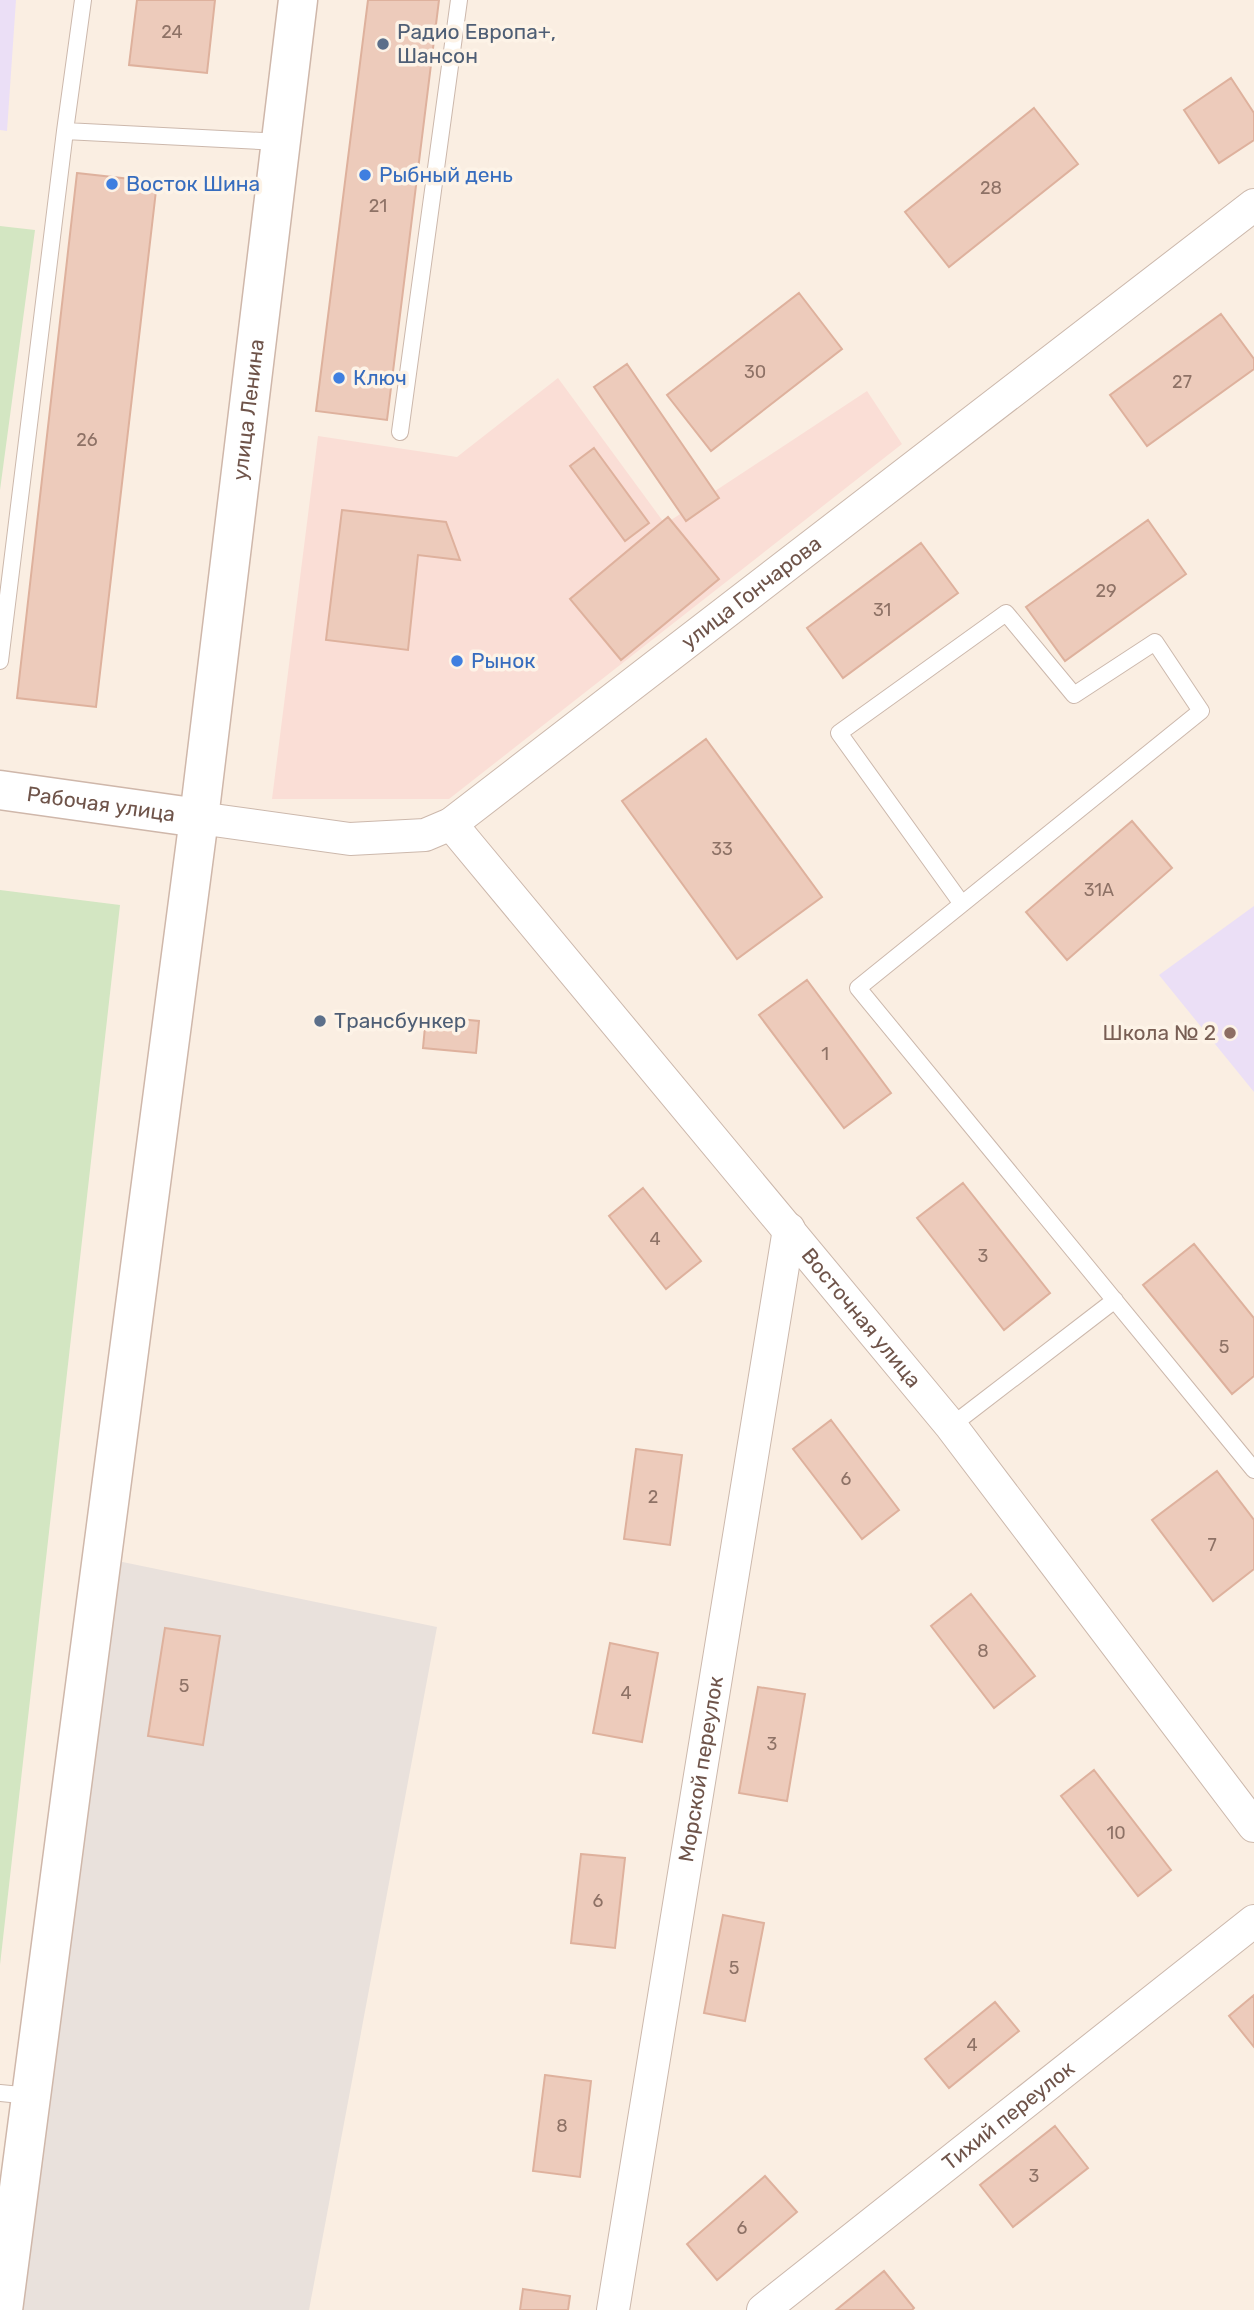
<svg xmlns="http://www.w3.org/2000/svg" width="1254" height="2310" font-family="Rubik,sans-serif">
  <rect width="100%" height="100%" fill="#faeee2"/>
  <path fill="#faded6" d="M558 378 665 524 867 391 902 444 449 799H272L318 436 457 457Z"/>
  <path fill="#e9e1dc" d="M108 1559 437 1627 309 2310H20Z"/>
  <path fill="#ebdff6" d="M0 0H16L7 131 0 130Z
    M1254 906V1092L1159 975Z"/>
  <path fill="#d3e6c2" d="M0 226 35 230 0 490Z
    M0 890 120 905 0 1965Z"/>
  <path fill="#edcbbb" stroke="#deb19d" stroke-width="2" d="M137 0H215L207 73 129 65Z
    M368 0H439L387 420 316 411Z
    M1231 78 1254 113V140L1219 163 1184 110Z
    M1034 108 1078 164 949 267 905 212Z
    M77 173 157 182 96 707 17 698Z
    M799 293 842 349 711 451 667 395Z
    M1221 314 1254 359V369L1147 446 1110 395Z
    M627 364 719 498 686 521 594 387Z
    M594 448 649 523 625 541 570 466Z
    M342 510 446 522 460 560 418 555 408 650 326 640Z
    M668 517 719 579 621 660 570 599Z
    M1148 520 1186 574 1065 661 1026 607Z
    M921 543 958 593 843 678 807 628Z
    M706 739 822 897 737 959 622 801Z
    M1132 821 1172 868 1067 960 1026 912Z
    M807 980 891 1093 844 1128 759 1015Z
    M426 1016 479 1021 476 1053 423 1048Z
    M963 1183 1050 1293 1004 1330 917 1218Z
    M643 1188 701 1261 666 1289 609 1216Z
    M1194 1244 1254 1318V1376L1232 1394 1143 1285Z
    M831 1420 899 1510 862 1539 793 1449Z
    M636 1449 682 1455 670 1545 624 1539Z
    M1217 1471 1254 1520V1569L1213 1601 1152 1520Z
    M971 1594 1035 1676 994 1708 931 1626Z
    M165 1628 220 1636 203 1745 148 1736Z
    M610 1643 658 1653 642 1742 593 1733Z
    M758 1687 805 1694 787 1801 739 1793Z
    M1094 1770 1171 1870 1138 1896 1061 1796Z
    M581 1854 625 1858 615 1948 571 1943Z
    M723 1915 764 1923 745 2021 704 2013Z
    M1254 1995V2047L1229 2016Z
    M995 2002 1019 2031 949 2088 925 2059Z
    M545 2075 591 2081 580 2177 533 2171Z
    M1055 2126 1088 2168 1013 2227 980 2185Z
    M765 2176 797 2212 717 2280 687 2244Z
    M884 2271 914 2308 912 2310H836Z
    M523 2289 570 2296 568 2310H520Z"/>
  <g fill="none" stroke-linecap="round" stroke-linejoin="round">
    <defs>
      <path id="lane" d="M83 0 65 131 281 142
        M400 432 459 0
        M0 661 65 131
        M962 904 839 733 1006 613 1074 695 1155 642 1201 711 858 988 1254 1470
        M951 1426 1115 1300
        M0 2093 31 2096"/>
      <g id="street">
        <path id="s1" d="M199 818 350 839 425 835 451 824 1254 205"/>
        <path id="s2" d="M451 824 951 1426 1254 1826"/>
        <path id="s3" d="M613 2310 789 1229"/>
        <path id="s4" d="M763 2310 1254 1921"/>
      </g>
      <g id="secondary">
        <path id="s5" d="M0 790 199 818"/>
        <path id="s6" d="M3 2310 199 818 298 0"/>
      </g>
    </defs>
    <use href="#lane" stroke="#ccb8ac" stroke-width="18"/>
    <use href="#street" stroke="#ccb8ac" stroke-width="34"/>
    <use href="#secondary" stroke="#cfb7aa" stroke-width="41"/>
    <use href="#lane" stroke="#fff" stroke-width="16"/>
    <use href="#street" stroke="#fff" stroke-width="32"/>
    <use href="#secondary" stroke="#fff" stroke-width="38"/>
  </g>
  <g fill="#5c6f8a" stroke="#fdf3e7" stroke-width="2.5">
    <circle cx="383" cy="44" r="7"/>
    <circle cx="320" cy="1021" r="7"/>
  </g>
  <g fill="#3f7fe0" stroke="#fdf3e7" stroke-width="2.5">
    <circle cx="365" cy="175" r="7"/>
    <circle cx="112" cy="184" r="7"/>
    <circle cx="339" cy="378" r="7"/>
    <circle cx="457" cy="661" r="7"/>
  </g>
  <circle fill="#8d6e63" stroke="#fdf3e7" stroke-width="2.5" cx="1230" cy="1033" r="7"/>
  <g text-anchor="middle" stroke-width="7" stroke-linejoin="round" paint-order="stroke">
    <g font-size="18" fill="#8e7266">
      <text x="172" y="38">24</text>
      <text x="991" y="194">28</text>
      <text x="378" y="212">21</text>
      <text x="755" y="378">30</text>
      <text x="1182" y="388">27</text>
      <text x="87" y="446">26</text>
      <text x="1106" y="597">29</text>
      <text x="882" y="616">31</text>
      <text x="722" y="855">33</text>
      <text x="1099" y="896">31А</text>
      <text x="825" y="1060">1</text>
      <text x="655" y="1245">4</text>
      <text x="983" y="1262">3</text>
      <text x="1224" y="1353">5</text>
      <text x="846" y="1485">6</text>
      <text x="653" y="1503">2</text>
      <text x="1212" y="1551">7</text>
      <text x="983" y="1657">8</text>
      <text x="184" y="1692">5</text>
      <text x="626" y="1699">4</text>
      <text x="772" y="1750">3</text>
      <text x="1116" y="1839">10</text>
      <text x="598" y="1907">6</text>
      <text x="734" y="1974">5</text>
      <text x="972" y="2051">4</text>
      <text x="562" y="2132">8</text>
      <text x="1034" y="2182">3</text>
      <text x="742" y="2234">6</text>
    </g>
    <g font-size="21" fill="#4e5e75" stroke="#fdf3e7" text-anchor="start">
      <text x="397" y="39">Радио Европа+,<tspan x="397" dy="24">Шансон</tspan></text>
      <text x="334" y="1028">Трансбункер</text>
    </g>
    <g font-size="21" fill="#366cbe" stroke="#fdf3e7" text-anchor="start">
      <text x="379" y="182">Рыбный день</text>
      <text x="126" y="191">Восток Шина</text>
      <text x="353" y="385">Ключ</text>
      <text x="471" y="668">Рынок</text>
    </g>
    <g font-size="21" fill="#6f544a" stroke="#fdf3e7">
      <text dy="7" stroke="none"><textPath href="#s6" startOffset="1916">улица Ленина</textPath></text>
      <text dy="7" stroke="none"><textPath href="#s1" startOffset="635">улица Гончарова</textPath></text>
      <text dy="7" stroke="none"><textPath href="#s5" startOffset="102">Рабочая улица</textPath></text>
      <text dy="7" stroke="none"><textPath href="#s2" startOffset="642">Восточная улица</textPath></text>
      <text dy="7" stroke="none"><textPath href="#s3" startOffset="548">Морской переулок</textPath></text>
      <text dy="7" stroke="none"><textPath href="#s4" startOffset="313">Тихий переулок</textPath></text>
    </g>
    <g font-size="21" fill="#785e54" stroke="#fdf3e7" text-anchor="end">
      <text x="1216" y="1040">Школа № 2</text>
    </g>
  </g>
</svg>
